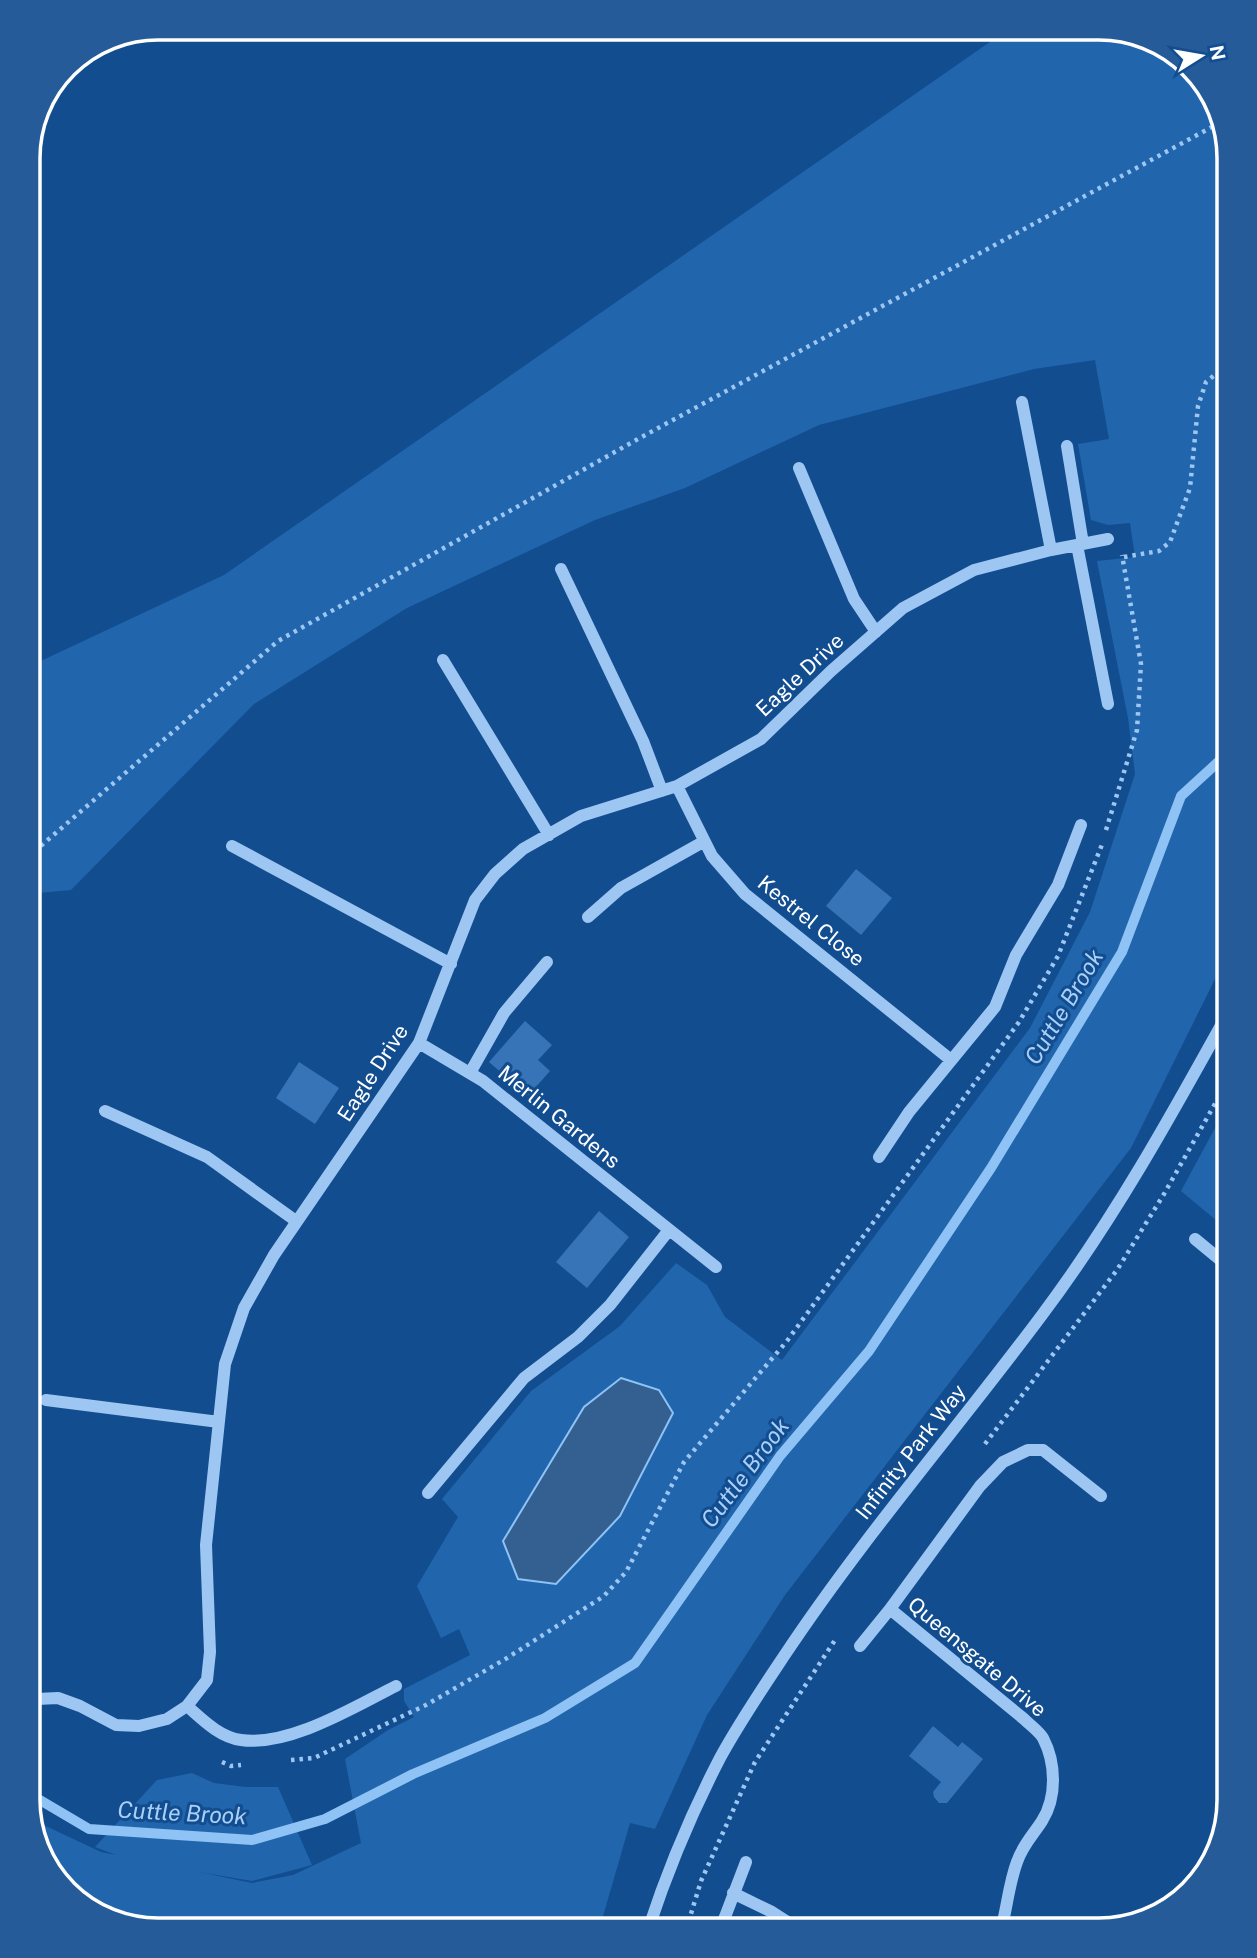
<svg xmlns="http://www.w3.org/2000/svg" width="1257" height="1958" font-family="'Public Sans',sans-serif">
  <rect width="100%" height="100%" fill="#124d90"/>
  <path fill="#2165ad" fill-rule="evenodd" d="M1010 28H1108L1171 50 1215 100 1229 158V951L1131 1148 785 1595 707 1715 655 1829 630 1823 599 1930H150L86 1908 42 1858 33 1820 101 1852 116 1855 95 1847 157 1780 192 1773 214 1783 246 1787H278L312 1865 252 1881 199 1872 252 1883 293 1875 361 1843 345 1759 388 1730 414 1717 404 1701V1689L470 1655 459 1629 441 1638 417 1586 458 1517 442 1499 531 1391 620 1326 676 1263 707 1285 725 1317 782 1360 1030 1028 1090 912 1135 774 1128 718 1097 561 1135 557 1130 523 1108 525 1091 520 1078 444 1109 439 1095 360 1034 369 819 425 685 488 595 520 407 608 254 704 71 890 28 894V667L224 575ZM673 1413 620 1516 557 1584Z
    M1229 1102V1231L1181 1191Z"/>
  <path fill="#346091" stroke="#8fc2f5" stroke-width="2" d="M621 1378 659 1390 673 1413 620 1516 556 1584 518 1579 503 1541 584 1407Z"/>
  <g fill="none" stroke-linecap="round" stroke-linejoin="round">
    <path stroke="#8fc2f5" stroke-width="10" d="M28 1793 89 1829 252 1840 325 1819 413 1774 545 1718 635 1663 780 1456 869 1351 991 1168 1122 952 1181 796 1229 752"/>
  </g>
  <path fill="#3674b7" d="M856 869 892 898 861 935 826 906Z
    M525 1021 552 1045 538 1060 550 1071 528 1096 489 1062Z
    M299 1062 339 1088 315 1124 276 1098Z
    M599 1211 629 1237 587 1288 556 1262Z
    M933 1726 958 1747 962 1742 983 1759 947 1803H939L934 1797 933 1792 941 1782 909 1756Z"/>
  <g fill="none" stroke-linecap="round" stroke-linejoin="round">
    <path stroke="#9ec6f2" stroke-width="4.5" stroke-dasharray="3.5 5" stroke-linecap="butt" d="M1124 557 1159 551 1170 542 1190 488 1198 406 1206 382 1229 363
      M1106 830 1137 730 1141 664 1122 555
      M28 857 278 641 638 439 1221 122
      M985 1444 1117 1270 1164 1194 1229 1079
      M291 1760 314 1758 426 1705 507 1658 604 1596 626 1572 684 1462 787 1341 1019 1022 1058 956 1103 842
      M222 1762 231 1766 241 1765
      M686 1930 701 1881 755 1762 837 1637"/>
    <path stroke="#9ec6f2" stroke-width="12" d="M1022 402 1051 550
      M1067 446 1083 544
      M799 468 854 599 876 632
      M1077 545 1108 704
      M561 569 643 741 662 791
      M443 660 549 835
      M677 786 712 856 745 894 951 1060
      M232 846 451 964
      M588 917 621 888 703 842
      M419 1043 483 1081 716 1267
      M470 1073 504 1013 547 962
      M105 1111 207 1157 296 1221
      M879 1157 909 1112 995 1007 1016 955 1058 885 1081 825
      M1195 1239 1229 1267
      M46 1400 219 1422
      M428 1493 524 1378 578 1337 610 1305 669 1230
      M890 1609 1024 1719C1030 1725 1039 1731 1043 1738 1056 1763 1057 1797 1042 1821 1033 1835 1022 1846 1017 1862 1009 1883 1007 1908 1001 1930
      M860 1646 890 1609 980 1486 1003 1462 1028 1450H1043L1101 1496
      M28 1704 37 1699 58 1698 80 1706 116 1725 139 1726 167 1719 187 1706 207 1680 210 1652 206 1545 225 1364 244 1308 274 1255 419 1043 475 900 495 874 523 849 581 816 677 786 761 739 831 671 903 608 974 570 1051 550 1108 539
      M187 1706C202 1719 219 1737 241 1740 289 1747 354 1707 396 1686
      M733 1893 772 1912 800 1930
      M648 1930C667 1872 692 1812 720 1758 739 1723 762 1689 784 1656 863 1537 957 1429 1042 1315 1114 1219 1171 1116 1229 1011
      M720 1930 746 1862"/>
  </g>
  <g text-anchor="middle" stroke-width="6" stroke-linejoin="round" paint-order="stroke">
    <g font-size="21" fill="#fff" stroke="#124d90">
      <text transform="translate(800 675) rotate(-43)" y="7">Eagle Drive</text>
      <text transform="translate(811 921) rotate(39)" y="7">Kestrel Close</text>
      <text transform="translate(373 1073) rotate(-57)" y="7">Eagle Drive</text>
      <text transform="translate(559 1117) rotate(39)" y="7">Merlin Gardens</text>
      <text transform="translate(911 1452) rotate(-52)" y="7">Infinity Park Way</text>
      <text transform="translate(977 1657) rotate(40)" y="7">Queensgate Drive</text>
    </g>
    <g font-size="23" font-style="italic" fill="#aad0f9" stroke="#124d90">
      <text transform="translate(1064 1007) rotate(-59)" y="8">Cuttle Brook</text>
      <text transform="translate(745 1473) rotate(-53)" y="8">Cuttle Brook</text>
      <text transform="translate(182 1813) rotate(3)" y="8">Cuttle Brook</text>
    </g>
  </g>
  <path d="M0 0H1257V1958H0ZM158 40H1099A118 118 0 0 1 1217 158V1800A118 118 0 0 1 1099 1918H158A118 118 0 0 1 40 1800V158A118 118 0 0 1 158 40Z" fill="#255b99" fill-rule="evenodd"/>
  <path fill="none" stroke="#fff" stroke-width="3.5" d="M158 40H1099A118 118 0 0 1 1217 158V1800A118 118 0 0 1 1099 1918H158A118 118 0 0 1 40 1800V158A118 118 0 0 1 158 40Z"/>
  <g transform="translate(1201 56) rotate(79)" stroke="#124d90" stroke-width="5" paint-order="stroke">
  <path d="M0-5L12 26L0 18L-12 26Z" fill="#ffffff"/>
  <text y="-10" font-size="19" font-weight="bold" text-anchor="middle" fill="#ffffff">N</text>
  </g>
</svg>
